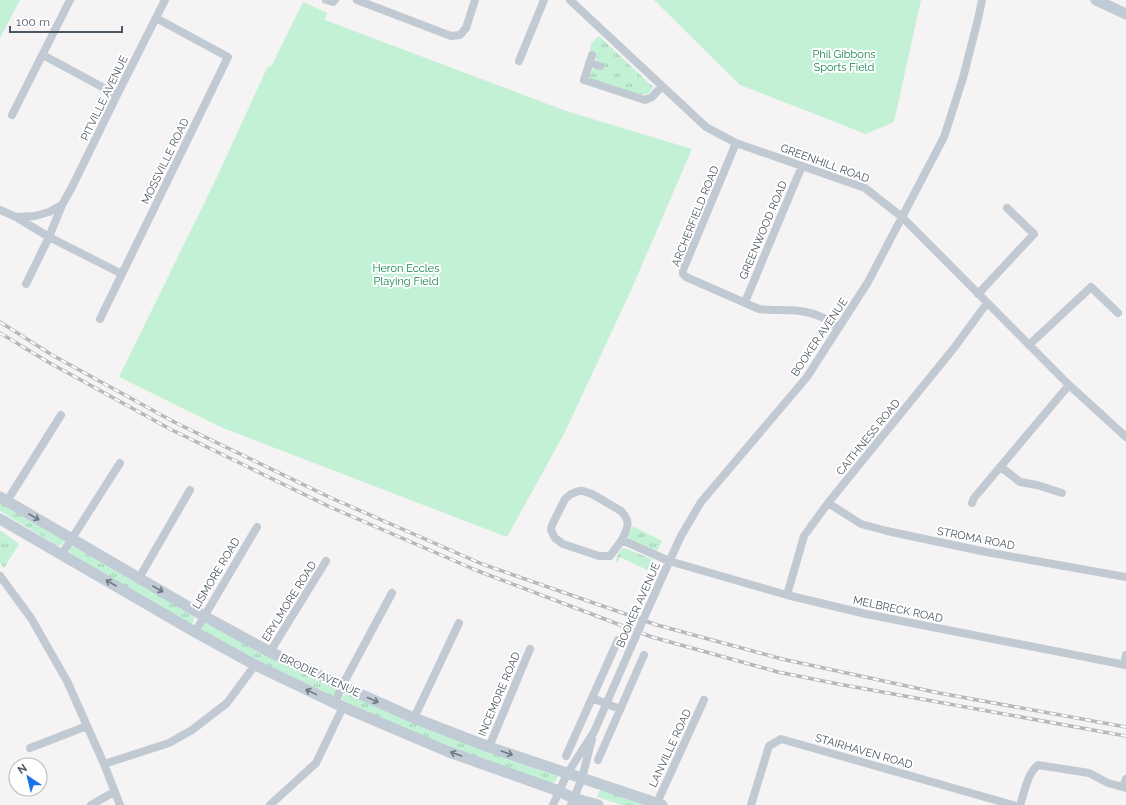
<svg xmlns="http://www.w3.org/2000/svg" width="1126" height="805" font-family="Raleway,sans-serif">
  <defs>
    <pattern id="grass-tufts" width="24" height="20" patternUnits="userSpaceOnUse"><rect width="24" height="20" fill="#c3f1d5"/><path d="M3 7l-1-3M5 7V3M7 7l1-3M15 17l-1-3M17 17v-4M19 17l1-3" fill="none" stroke="#a0c6b0"/></pattern>
  </defs>
  <rect width="100%" height="100%" fill="#f5f3f3"/>
  <path fill="url(#grass-tufts)" d="M599 36 653 87C650 94 646 95 639 94L638 95 592 80 589 77 591 71 599 63 590 52 591 44Z
    M0 500 64 540 63 544 58 546 0 511Z
    M633 526 662 541 657 551 630 540 628 536Z
    M0 530 19 544 4 568 0 563Z
    M71 545 194 615V621L192 624 119 583 70 553 69 549Z
    M624 548 652 559 653 560 649 571 620 557 618 562 615 561 621 549Z
    M205 623 313 679 336 689 338 692 333 697 284 675 203 631 201 629Z
    M347 694 558 776 555 782 550 783 444 745 344 702 342 698 344 695Z
    M601 788 653 805H622L597 797Z"/>
  <path fill="#c3f1d5" d="M0 0H20L0 38Z
    M654 0H921L894 122 866 134 740 85Z
    M303 2 327 13 325 20 566 111 692 149 632 288 565 432 507 537 223 428 119 377 217 177 267 68 272 65Z"/>
  <g fill="none" stroke-linecap="round" stroke-linejoin="round">
    <path stroke="#c1cad2" stroke-width="8" d="M326 0 333 2 335 0
      M357 0 451 36 460 35 466 28 475 0
      M570 0 706 127 736 143 865 188 902 217 1069 385 1126 437
      M43 55 117 95
      M592 55 584 80 645 100 652 97 662 86
      M519 61 544 0
      M589 63 600 66
      M12 115 70 0
      M736 143 683 270V274L686 277 759 309C775 311 791 309 806 312 818 314 830 321 839 328
      M0 210 16 217 35 216 49 212 62 205 73 185 117 95 165 0
      M16 217 49 237 62 205
      M26 284 49 237 122 274
      M978 294 1034 234 1007 208
      M745 302 802 166
      M100 319 228 57 156 18
      M1029 345 1091 287 1118 313
      M1001 467 1020 482 1037 485 1062 493
      M7 501 61 415
      M828 503 861 524 887 531 986 552 1126 577
      M972 503 974 498 1069 385
      M622 540C627 528 632 522 621 511L592 494 583 491H579L571 494 565 499 552 525 551 530 555 538 563 544 599 556H610L622 540 669 561 787 595 866 614 1126 665
      M62 554 120 463
      M664 573 681 536 701 502 807 377 868 282 944 137 963 78 978 19 982 0
      M0 576 31 618 67 681 104 764 120 805
      M139 578 190 490
      M787 595 804 536 828 503 954 348 987 303
      M195 632 257 527
      M270 652 326 561
      M1124 665 1126 655
      M592 698 620 709
      M335 703 342 686 392 593
      M414 718 459 623
      M489 747 530 649
      M30 748 87 726
      M566 756 618 640
      M598 760 644 655
      M104 764 169 743 192 730 227 703 255 665
      M1123 787 1126 779
      M91 805 114 792
      M270 805 316 763 343 707
      M553 805 567 774 594 732 631 647
      M571 805 582 778 592 739
      M656 805 704 700
      M751 805 769 746 781 739 1013 805
      M1020 805C1025 791 1027 774 1038 765L1089 773 1108 783 1126 788"/>
    <path stroke="#c1cbd6" stroke-width="11" d="M1096 0 1126 14
      M0 497 204 616 270 652 342 686 414 718 489 747 662 805
      M0 519 195 632 255 665 343 707 449 752 559 791 573 798 598 805"/>
    <defs>
      <path id="rail" d="M0 322 52 355 174 422 329 497 482 564 657 625 782 659 939 693 1126 727
        M0 333 48 362 170 429 330 507 478 571 652 637 778 672 838 684 1126 736"/>
    </defs>
    <use href="#rail" stroke="#b5b8bd" stroke-width="3.5"/>
    <use href="#rail" stroke="#fff" stroke-width="2" stroke-dasharray="6" stroke-linecap="butt"/>
    <path stroke="#c1cad2" stroke-width="8" d="M631 647 664 573"/>
  </g>
  <defs><path id="oneway-shaft" d="M-6 0H5M1.5-3L5.5 0L1.5 3" fill="none" stroke-width="1.6" stroke-linecap="round" stroke-linejoin="round"/></defs>
  <g stroke="#6e7984">
    <use href="#oneway-shaft" transform="translate(34 517) rotate(30)"/>
    <use href="#oneway-shaft" transform="translate(111 583) rotate(-150)"/>
    <use href="#oneway-shaft" transform="translate(158 589) rotate(30)"/>
    <use href="#oneway-shaft" transform="translate(311 692) rotate(-154)"/>
    <use href="#oneway-shaft" transform="translate(373 700) rotate(24)"/>
    <use href="#oneway-shaft" transform="translate(507 753) rotate(19)"/>
    <use href="#oneway-shaft" transform="translate(456 754) rotate(-160)"/>
  </g>
  <g text-anchor="middle" stroke-width="4" stroke-linejoin="round" paint-order="stroke">
    <g font-size="11" fill="#17864f" stroke="#fff">
      <text x="844" y="58">Phil Gibbons<tspan x="844" dy="13">Sports Field</tspan></text>
      <text x="406" y="272">Heron Eccles<tspan x="406" dy="13">Playing Field</tspan></text>
    </g>
    <g font-size="11" fill="#4a5661" stroke="#fff">
      <text transform="translate(104 98) rotate(-64)" y="4">PITVILLE AVENUE</text>
      <text transform="translate(165 161) rotate(-64)" y="4">MOSSVILLE ROAD</text>
      <text transform="translate(825 163) rotate(20)" y="4">GREENHILL ROAD</text>
      <text transform="translate(695 216) rotate(-68)" y="4">ARCHERFIELD ROAD</text>
      <text transform="translate(763 230) rotate(-67)" y="4">GREENWOOD ROAD</text>
      <text transform="translate(819 337) rotate(-56)" y="4">BOOKER AVENUE</text>
      <text transform="translate(868 437) rotate(-51)" y="4">CAITHNESS ROAD</text>
      <text transform="translate(976 538) rotate(11)" y="4">STROMA ROAD</text>
      <text transform="translate(216 573) rotate(-59)" y="4">LISMORE ROAD</text>
      <text transform="translate(289 601) rotate(-58)" y="4">ERYLMORE ROAD</text>
      <text transform="translate(638 605) rotate(-66)" y="4">BOOKER AVENUE</text>
      <text transform="translate(898 609) rotate(12)" y="4">MELBRECK ROAD</text>
      <text transform="translate(320 675) rotate(25)" y="4">BRODIE AVENUE</text>
      <text transform="translate(499 694) rotate(-67)" y="4">INCEMORE ROAD</text>
      <text transform="translate(670 748) rotate(-65)" y="4">LANVILLE ROAD</text>
      <text transform="translate(864 751) rotate(16)" y="4">STAIRHAVEN ROAD</text>
    </g>
  </g>
  <g transform="translate(28 777) rotate(325)"><circle r="19" fill="#ffffff" stroke="#b7bbc0"/>
  <path d="M0-3L7 15L0 10L-7 15Z" fill="#1a73e8"/>
  <text y="-6" font-size="11" font-weight="bold" text-anchor="middle" fill="#4a5661">N</text>
  </g>
  <path d="M10 26v6h112v-6" fill="none" stroke="#4a5661" stroke-width="2"/>
  <text x="16" y="26" font-size="12" fill="#4a5661" stroke="#ffffff" stroke-width="3" paint-order="stroke">100 m</text>
</svg>
